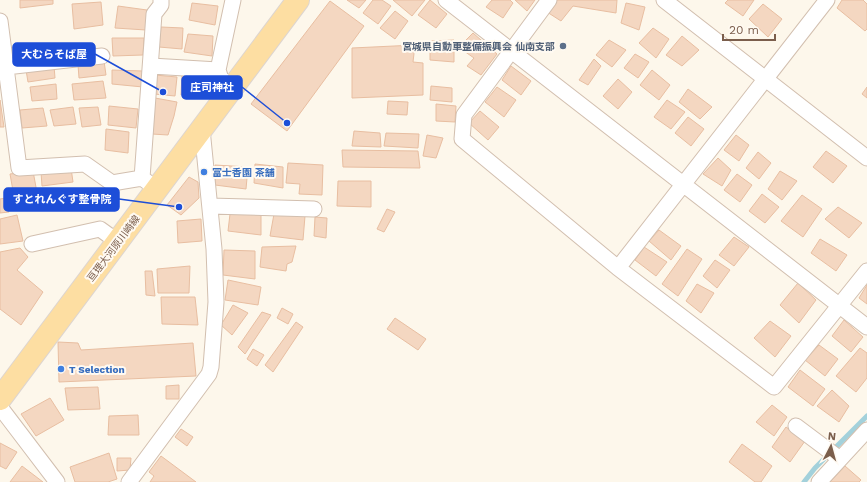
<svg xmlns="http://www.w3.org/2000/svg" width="867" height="482" font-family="'Work Sans','Noto Sans JP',sans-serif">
  <rect width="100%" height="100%" fill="#fdf7eb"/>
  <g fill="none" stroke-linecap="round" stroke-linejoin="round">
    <path stroke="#a3d1db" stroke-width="5" d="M804 482 815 468 867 416"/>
  </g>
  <path fill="#f4d7c1" stroke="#e8bea1" d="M20 0H53V4L20 8Z
    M347 0H366L359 8Z
    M373 0H382L391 6 378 24 363 13Z
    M393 0H425L412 16Z
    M430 0 447 14 436 28 418 15Z
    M492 0H510L513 3 503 18 486 7Z
    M515 0H535L527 11Z
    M557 0H617L616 13 573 6 561 21 547 12Z
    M728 0H754L743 16 725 3Z
    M842 0H863L867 4V29L865 31 837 8Z
    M330 1 364 26 287 131 251 104Z
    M101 2 103 25 74 29 72 4Z
    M192 3 218 6 215 25 189 20Z
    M626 3 645 7 639 30 621 23Z
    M763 4 782 19 768 37 749 19Z
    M118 6 147 10 146 30 115 28Z
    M395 11 408 21 395 39 380 28Z
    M161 27 183 28 182 49 159 47Z
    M653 28 669 39 656 58 639 43Z
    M473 33 497 54 481 75 467 66 474 58 464 51V42Z
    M188 34 213 36 212 56 184 52Z
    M682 36 699 50 682 66 666 55Z
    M112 38H144L143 55 113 56Z
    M454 40V62L430 60V41Z
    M609 40 626 50 612 67 596 55Z
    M415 45 413 62 423 63V95L352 98V48Z
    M635 54 649 62 638 78 624 68Z
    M594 59 601 66 588 85 579 80Z
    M104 61 106 75 79 78 78 65Z
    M54 66 55 78 28 82 26 70Z
    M511 66 531 81 521 95 502 80Z
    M112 70 143 71V87L112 84Z
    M652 70 670 85 659 100 640 85Z
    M182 74 203 75 201 96 181 95Z
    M155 75 177 77 175 96 154 94Z
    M618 79 632 92 618 109 603 96Z
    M103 81 106 98 74 100 72 84Z
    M56 84 57 99 32 101 30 87Z
    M431 86 452 88V102L430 100Z
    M497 87 516 100 504 117 485 102Z
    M867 87V98L862 94Z
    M688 89 712 107 700 119 679 102Z
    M155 98 177 102 174 116 168 135 152 134Z
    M0 100 4 127H0Z
    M667 100 685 112 671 129 654 117Z
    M388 101 408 102 407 115 387 114Z
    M436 104 456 106 455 122 436 121Z
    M109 106 138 109 136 128 108 125Z
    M73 107 76 124 54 126 50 110Z
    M98 107 101 125 82 127 79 108Z
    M43 108 47 126 22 128 20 110Z
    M480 111 499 127 488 140 469 123Z
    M688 117 704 129 691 146 675 133Z
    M106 129 129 132 128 153 105 150Z
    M354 131 380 133 381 147 352 146Z
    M386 133 419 134 418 148 384 146Z
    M427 135 443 138 436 158 423 156Z
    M736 135 749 145 739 161 724 150Z
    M342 150 418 151 420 168 343 167Z
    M826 151 847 166 833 183 813 167Z
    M758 152 771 163 759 179 746 168Z
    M718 158 731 170 722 186 703 174Z
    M288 163 323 165 322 195 299 194 300 184 286 183Z
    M255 164 283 167V188L254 183Z
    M215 165 248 167 246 189 215 185Z
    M71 168 73 182 42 186 41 172Z
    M33 171 38 198 15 202 10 174Z
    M780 171 797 181 782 200 768 189Z
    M737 174 752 185 740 202 724 190Z
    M189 177 198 182 199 198 181 215 167 205Z
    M338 181H371V207L337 206Z
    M762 194 779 207 765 223 749 211Z
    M802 195 822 209 803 237 781 221Z
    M6 198 9 212 0 213V199Z
    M838 207 862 223 849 238 825 219Z
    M387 209 395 212 384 232 377 229Z
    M230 214H261V235L228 231Z
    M274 214 305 216 303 240 270 236Z
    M17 215 23 241 0 244V219Z
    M315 217 327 218 326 238 314 236Z
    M201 219 202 241 178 243 177 221Z
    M659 230 681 246 671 260 649 241Z
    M734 237 749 247 734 266 719 255Z
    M820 239 847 255 836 271 811 253Z
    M296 246 292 262 287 264 286 271 260 267 262 247Z
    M644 247 667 262 656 276 635 260Z
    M20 248 28 257 17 270 43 292 21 325 0 309V252Z
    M687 249 702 259 678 296 662 284Z
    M224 250 255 251V279L223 275Z
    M715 260 730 270 717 288 703 276Z
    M190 266 189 293H158L157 269Z
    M145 271H152L155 296 146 295Z
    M228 280 261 287 258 305 225 300Z
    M798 283 816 300 799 323 780 305Z
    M697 284 714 293 701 313 686 301Z
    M867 285V304L859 298Z
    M161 297H195L198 325 162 324Z
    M233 305 248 313 232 335 221 325Z
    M282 308 293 314 288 324 277 318Z
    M262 312 271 315 245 354 238 347Z
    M395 318 426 339 418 350 387 329Z
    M844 320 863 337 851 352 832 336Z
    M770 321 791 336 775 357 754 338Z
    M296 322 303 327 273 372 265 365Z
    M58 342 78 343 81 350 193 343 196 376 59 382Z
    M819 345 838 359 825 376 805 360Z
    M860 348 867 353V378L856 392 836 376Z
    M253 349 264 355 257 366 247 359Z
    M800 370 825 389 813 406 788 387Z
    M179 385V399H166V386Z
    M98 387 100 409 68 410 65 388Z
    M832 390 849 406 839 422 817 406Z
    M50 398 64 420 36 436 21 414Z
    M772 405 787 417 774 436 756 422Z
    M138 415 139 435H108L109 416Z
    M786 427 805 441 790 462 772 447Z
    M181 429 193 437 187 446 175 437Z
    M0 443 17 452 6 469 0 466Z
    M742 444 772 466 761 482H755L729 462Z
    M109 453 117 479 108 482H75L70 467Z
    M161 456 196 482H150L154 476 149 472Z
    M117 458H131L130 470 117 471Z
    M22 466 43 482H10Z
    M845 466 861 480 859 482H830Z"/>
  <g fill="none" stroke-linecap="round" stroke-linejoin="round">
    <defs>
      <path id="minor" d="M233 0 218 70 221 79 234 87
        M446 0 867 327
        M549 0 464 115 462 139 618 268 774 387 867 271
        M664 0 867 158
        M0 21 19 168 85 164 112 183 142 178
        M151 66 218 70
        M6 67 102 56
        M150 184 142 178 154 14 161 5V0
        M210 206 314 209
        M32 244 100 229 118 242
        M618 268 827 0
        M0 407 57 482
        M796 426 840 459
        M129 482 209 374 211 367 216 302 214 249 202 129
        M819 482 867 430"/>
      <path id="primary" d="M0 399 298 0"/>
    </defs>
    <use href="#minor" stroke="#d2bfaf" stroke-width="17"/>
    <use href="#primary" stroke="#ddd5d0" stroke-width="24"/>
    <use href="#minor" stroke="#fff" stroke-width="15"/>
    <use href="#primary" stroke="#fddea2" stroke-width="22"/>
  </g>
  <circle fill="#5c6f8a" stroke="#fffaf2" stroke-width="1.5" cx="563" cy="46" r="4"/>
  <g fill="#3f7fe0" stroke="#fffaf2" stroke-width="1.5">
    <circle cx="204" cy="172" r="4"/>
    <circle cx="61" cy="369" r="4"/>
  </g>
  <g text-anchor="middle" stroke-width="4" stroke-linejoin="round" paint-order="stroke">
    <g font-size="10" font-weight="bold" fill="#4e5e75" stroke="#fffaf2" text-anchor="end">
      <text x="555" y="50">宮城県自動車整備振興会 仙南支部</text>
    </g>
    <g font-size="10" font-weight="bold" fill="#366cbe" stroke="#fffaf2" text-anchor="start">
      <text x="212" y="176">富士香園 茶舗</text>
      <text x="69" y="373">T Selection</text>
    </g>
    <g font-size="10" fill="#7b5e4c" stroke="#fffaf2">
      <text transform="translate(113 248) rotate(-53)" y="4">亘理大河原川崎線</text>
    </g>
  </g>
  <path fill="none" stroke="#1d4ed8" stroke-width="1.5" d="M163 92L95 54M287 123L242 87M179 207L119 199"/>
  <g fill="#1d4ed8" stroke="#fffaf2" stroke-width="1.5">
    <circle cx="163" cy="92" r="4"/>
    <circle cx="287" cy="123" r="4"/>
    <circle cx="179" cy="207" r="4"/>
  </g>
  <g fill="#1d4ed8" stroke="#1d4ed8" stroke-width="1.5">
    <rect x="13" y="43" width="82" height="23" rx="4"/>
    <rect x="182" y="76" width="60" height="23" rx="4"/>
    <rect x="4" y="188" width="115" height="23" rx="4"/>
  </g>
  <g font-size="11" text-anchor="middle" font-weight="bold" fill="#fff">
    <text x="54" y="58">大むらそば屋</text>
    <text x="212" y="91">庄司神社</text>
    <text x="62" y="203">すとれんぐす整骨院</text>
  </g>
  <g transform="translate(831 446) rotate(6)" stroke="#fffaf2" stroke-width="3" paint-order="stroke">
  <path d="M0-3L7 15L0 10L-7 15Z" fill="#7b5e4c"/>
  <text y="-6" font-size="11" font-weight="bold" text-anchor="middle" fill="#7b5e4c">N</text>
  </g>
  <path d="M723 34v6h52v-6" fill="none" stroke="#7b5e4c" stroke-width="2"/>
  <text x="729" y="34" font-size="12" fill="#7b5e4c" stroke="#fffaf2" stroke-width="3" paint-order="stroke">20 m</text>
</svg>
